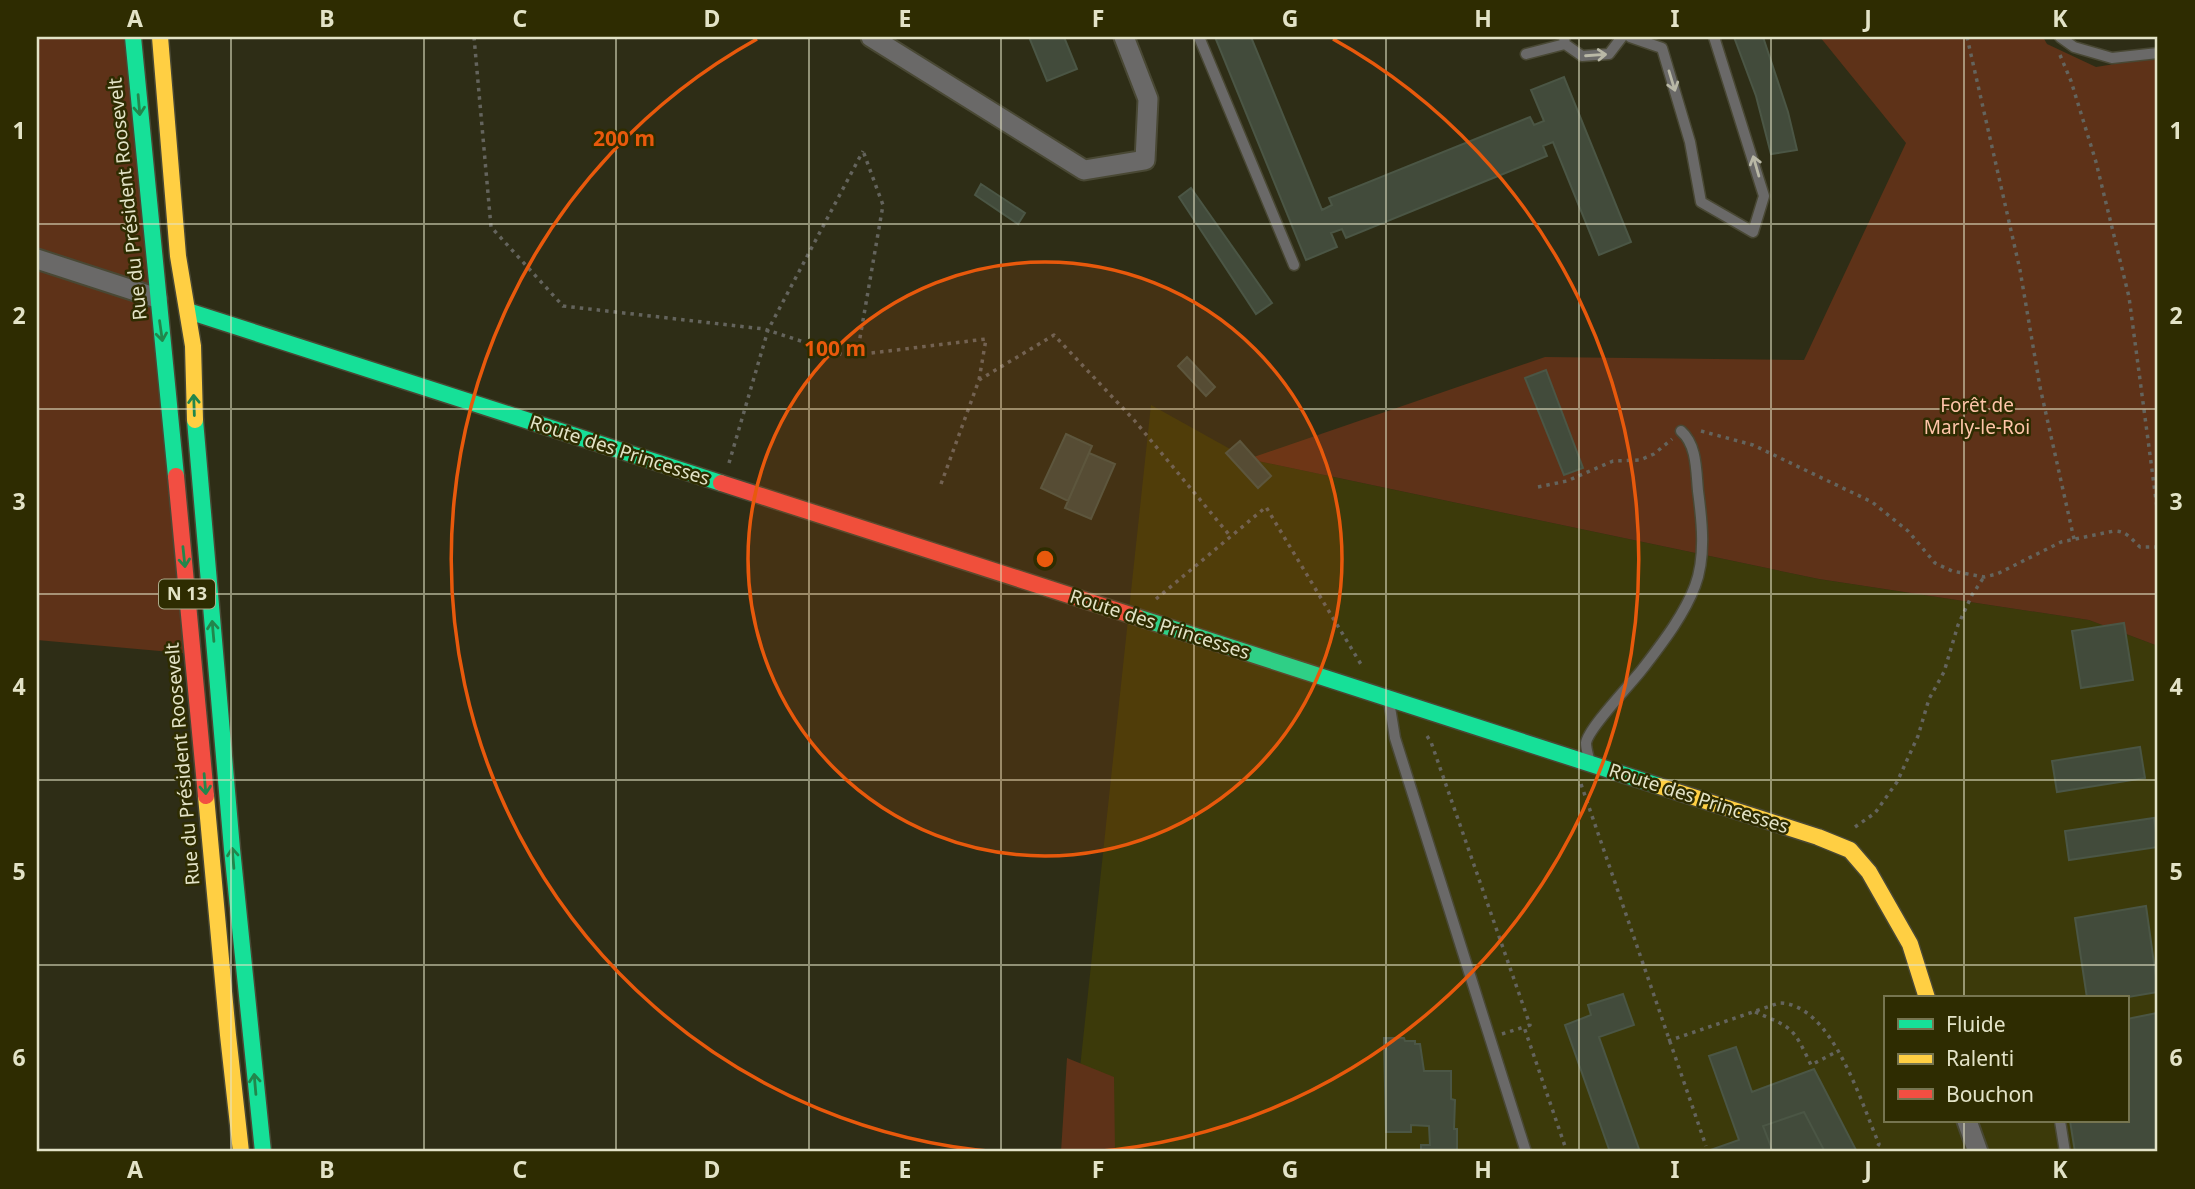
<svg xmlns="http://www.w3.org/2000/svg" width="2195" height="1189" font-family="'Noto Sans',sans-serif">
  <rect width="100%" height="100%" fill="#2e2d16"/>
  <path fill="#3c3a0a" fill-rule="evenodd" d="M1151 405 1248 459 1819 579 2089 620 2158 646V1152H1071ZM1885 998H2127V1121H1885Z"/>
  <path fill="#5e3218" d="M37 37H127L193 654 37 640Z
    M1820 37H2043L2047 44 2096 67 2158 57V646L2089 620 1819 579 1248 459 1545 357 1804 360 1906 143Z
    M1067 1058 1114 1077 1115 1152H1061Z"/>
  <path fill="#424b3b" stroke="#4b5645" stroke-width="2" d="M1029 37H1064L1077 69 1047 81Z
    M1215 37H1251L1322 210 1332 205 1329 198 1530 117 1534 125 1544 121 1531 90 1564 77 1631 242 1599 255 1553 142 1543 146 1547 156 1346 238 1342 229 1331 233 1337 247 1306 260Z
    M1734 37H1763L1788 112 1797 150 1771 154 1756 96Z
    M981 184 1025 213 1018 224 975 195Z
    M1191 188 1272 303 1256 314 1179 197Z
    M1187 357 1215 387 1206 396 1178 366Z
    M1546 370 1583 468 1564 475 1525 378Z
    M1066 434 1092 446 1068 501 1041 488Z
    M1240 441 1271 476 1258 488 1226 453Z
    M1089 453 1115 464 1091 519 1065 508Z
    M2124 623 2133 680 2081 688 2072 631Z
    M2140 747 2145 778 2057 792 2052 761Z
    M2154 818 2158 847 2069 860 2065 831Z
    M2146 906 2158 992 2122 998H2087L2075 918Z
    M1623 994 1634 1025 1599 1037 1640 1152H1610L1565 1025 1591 1015 1588 1005Z
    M2157 1013 2158 1152H2075L2070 1121H2127V1019Z
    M1384 1038H1404L1405 1041H1415V1044H1420L1424 1071H1451V1099L1455 1100 1454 1129H1457V1152H1421V1145H1430L1429 1126 1411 1125V1132H1386Z
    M1736 1047 1752 1092 1814 1069 1857 1152H1825L1804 1112 1763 1126 1773 1152H1705L1739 1140 1709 1056Z
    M1804 1112 1825 1152H1773L1763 1126Z"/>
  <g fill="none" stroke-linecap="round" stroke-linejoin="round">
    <defs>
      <path id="lane" d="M1199 37 1294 265
        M1564 37 1565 44 1582 56 1609 54 1622 37
        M1630 37 1662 48 1690 142 1701 202 1753 232 1764 196 1714 37
        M2060 37 2074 47 2112 58 2158 53
        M1526 54 1565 44
        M1389 701 1395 738 1526 1152
        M1589 759C1588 755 1586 748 1586 743 1588 728 1633 682 1644 667 1663 642 1684 615 1695 586 1706 557 1702 521 1698 491 1696 470 1697 445 1681 431
        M2060 1121 2065 1152"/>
      <path id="street" d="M871 37 1084 170 1145 160 1148 99 1124 37
        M37 259 157 298
        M1967 1121 1978 1152"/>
      <path id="fast" d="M133 37 176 476
        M188 311 721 483
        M195 420 232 849 263 1152
        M1137 617 1659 786"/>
      <path id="slow" d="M160 37 178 256 193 346 195 420
        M1659 786 1818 837 1850 850 1869 872 1910 944 1927 998
        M206 796 228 1035 241 1152"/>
      <path id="jam" d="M176 476 206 796
        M721 483 1137 617"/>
    </defs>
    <use href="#lane" stroke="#494834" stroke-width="13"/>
    <use href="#street" stroke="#494834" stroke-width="23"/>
    <use href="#fast" stroke="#494834" stroke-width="19"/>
    <use href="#slow" stroke="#494834" stroke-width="19"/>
    <use href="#jam" stroke="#494834" stroke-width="19"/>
    <path stroke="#64645d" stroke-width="3.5" stroke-dasharray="3.5 5" stroke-linecap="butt" d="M474 37 491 227 563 306 764 329 847 356 986 339 979 380
      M1967 37 2020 270 2040 387 2074 539
      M2060 55 2071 81 2096 162 2129 297 2158 515
      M857 355 883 205 863 151
      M1701 431 1753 445 1872 502 1908 531 1935 563 1952 571 1984 577 1997 574 2061 542 2114 531C2127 531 2131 539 2140 547H2158
      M729 463 768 330 863 151
      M941 484 979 380 1054 335 1134 420 1231 537
      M1538 487 1567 481 1613 461 1640 460 1654 454 1672 439
      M1156 599 1266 507 1362 666
      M1427 736 1431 742 1530 1025 1524 1027
      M1581 784 1706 1146
      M1855 827 1875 813 1897 782 1918 736 1929 699 1944 672 1958 625 1972 595 1984 577
      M1755 1012C1793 1028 1793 1027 1811 1065L1838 1051
      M1502 1034 1524 1027 1567 1152
      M1668 1041 1779 1003C1832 1003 1861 1103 1879 1144L1874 1152"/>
    <use href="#lane" stroke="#6a6968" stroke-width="10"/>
    <use href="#street" stroke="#6a6968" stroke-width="19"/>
    <use href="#fast" stroke="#16e098" stroke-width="16"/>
    <use href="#slow" stroke="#ffcf43" stroke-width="16"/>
    <use href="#jam" stroke="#f24e42" stroke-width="16"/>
  </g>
  <defs><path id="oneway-shaft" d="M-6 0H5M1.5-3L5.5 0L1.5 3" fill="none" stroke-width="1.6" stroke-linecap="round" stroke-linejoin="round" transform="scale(1.75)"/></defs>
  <g stroke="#b9b8a6">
    <use href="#oneway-shaft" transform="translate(1596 55) rotate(-4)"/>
    <use href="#oneway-shaft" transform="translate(1672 81) rotate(73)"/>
    <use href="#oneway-shaft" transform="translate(1756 166) rotate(-106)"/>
  </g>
  <g stroke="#22864c">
    <use href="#oneway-shaft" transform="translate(139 105) rotate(85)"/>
    <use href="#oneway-shaft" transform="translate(161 331) rotate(82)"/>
    <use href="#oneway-shaft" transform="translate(194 405) rotate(-92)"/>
    <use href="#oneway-shaft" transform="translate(184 557) rotate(84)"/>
    <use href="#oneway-shaft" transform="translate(213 631) rotate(-95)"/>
    <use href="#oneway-shaft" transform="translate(205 784) rotate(85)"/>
    <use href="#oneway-shaft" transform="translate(233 858) rotate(-95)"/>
    <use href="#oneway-shaft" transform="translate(255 1084) rotate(-95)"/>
  </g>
  <path fill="none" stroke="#e3e3c7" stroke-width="2" stroke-opacity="0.55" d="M231 37V1152M424 37V1152M616 37V1152M809 37V1152M1001 37V1152M1194 37V1152M1386 37V1152M1579 37V1152M1771 37V1152M1964 37V998M37 224H2158M37 409H2158M37 594H2158M37 780H2158M37 965H2158M1964 1121V1152"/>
  <circle cx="1045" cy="559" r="297" fill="#e8590c" fill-opacity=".12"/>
  <g fill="none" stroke="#e8590c" stroke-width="3.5">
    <circle cx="1045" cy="559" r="297"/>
    <path d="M998 1152A595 595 0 0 1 757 39M1333 39A595 595 0 0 1 1092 1152"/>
  </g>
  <g text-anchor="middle" stroke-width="5" stroke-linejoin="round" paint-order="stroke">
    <rect fill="#2e2c01" stroke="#adac8c" stroke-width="2" x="159" y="579.5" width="56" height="29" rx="5"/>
    <g font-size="18" font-weight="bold" fill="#e3e3c7">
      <text x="187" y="600">N 13</text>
    </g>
    <g font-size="19" fill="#e3e3c7" stroke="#2e2c01">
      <text transform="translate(127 199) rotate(-96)" y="7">Rue du Président Roosevelt</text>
      <text transform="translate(620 450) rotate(18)" y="7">Route des Princesses</text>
      <text transform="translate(1160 624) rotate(18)" y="7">Route des Princesses</text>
      <text transform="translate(182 764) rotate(-95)" y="7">Rue du Président Roosevelt</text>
      <text transform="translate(1699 798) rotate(18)" y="7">Route des Princesses</text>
    </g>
    <g font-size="19" fill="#ffc5a9" stroke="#2e2c01">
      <text x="1977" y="412">Forêt de<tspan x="1977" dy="22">Marly-le-Roi</tspan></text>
    </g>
  </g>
  <circle cx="1045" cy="559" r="10" fill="#e8590c" stroke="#2e2c01" stroke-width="3.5"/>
  <g font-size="21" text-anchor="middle" font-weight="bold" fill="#e8590c" stroke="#2e2c01" stroke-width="5" stroke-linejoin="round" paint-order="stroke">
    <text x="624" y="146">200 m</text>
    <text x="835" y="356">100 m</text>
  </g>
  <rect width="2195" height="1189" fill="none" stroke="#2e2c01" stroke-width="77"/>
  <rect x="1884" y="996" width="245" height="126" fill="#2e2c01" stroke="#767550" stroke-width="2"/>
  <rect x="1898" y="1019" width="35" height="10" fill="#16e098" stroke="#767550" stroke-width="2"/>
  <text x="1946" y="1032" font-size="21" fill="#e3e3c7">Fluide</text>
  <rect x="1898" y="1054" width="35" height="10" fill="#ffcf43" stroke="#767550" stroke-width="2"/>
  <text x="1946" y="1066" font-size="21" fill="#e3e3c7">Ralenti</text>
  <rect x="1898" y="1089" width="35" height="10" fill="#f24e42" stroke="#767550" stroke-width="2"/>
  <text x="1946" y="1102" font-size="21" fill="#e3e3c7">Bouchon</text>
  <rect x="38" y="38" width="2118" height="1112" fill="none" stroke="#e3e3c7" stroke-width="2.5"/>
  <g font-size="23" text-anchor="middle" font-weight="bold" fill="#e3e3c7">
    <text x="135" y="27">A</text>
    <text x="327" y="27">B</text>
    <text x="520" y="27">C</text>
    <text x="712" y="27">D</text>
    <text x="905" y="27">E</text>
    <text x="1098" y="27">F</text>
    <text x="1290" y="27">G</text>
    <text x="1483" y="27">H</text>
    <text x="1675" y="27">I</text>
    <text x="1868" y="27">J</text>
    <text x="2060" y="27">K</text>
    <text x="19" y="139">1</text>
    <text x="2176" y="139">1</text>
    <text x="19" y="324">2</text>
    <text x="2176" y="324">2</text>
    <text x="19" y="510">3</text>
    <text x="2176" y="510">3</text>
    <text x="19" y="695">4</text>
    <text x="2176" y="695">4</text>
    <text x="19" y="880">5</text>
    <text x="2176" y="880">5</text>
    <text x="19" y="1066">6</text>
    <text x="2176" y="1066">6</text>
    <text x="135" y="1178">A</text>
    <text x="327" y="1178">B</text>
    <text x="520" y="1178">C</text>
    <text x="712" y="1178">D</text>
    <text x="905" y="1178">E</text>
    <text x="1098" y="1178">F</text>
    <text x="1290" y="1178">G</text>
    <text x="1483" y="1178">H</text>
    <text x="1675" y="1178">I</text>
    <text x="1868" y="1178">J</text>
    <text x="2060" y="1178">K</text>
  </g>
</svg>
